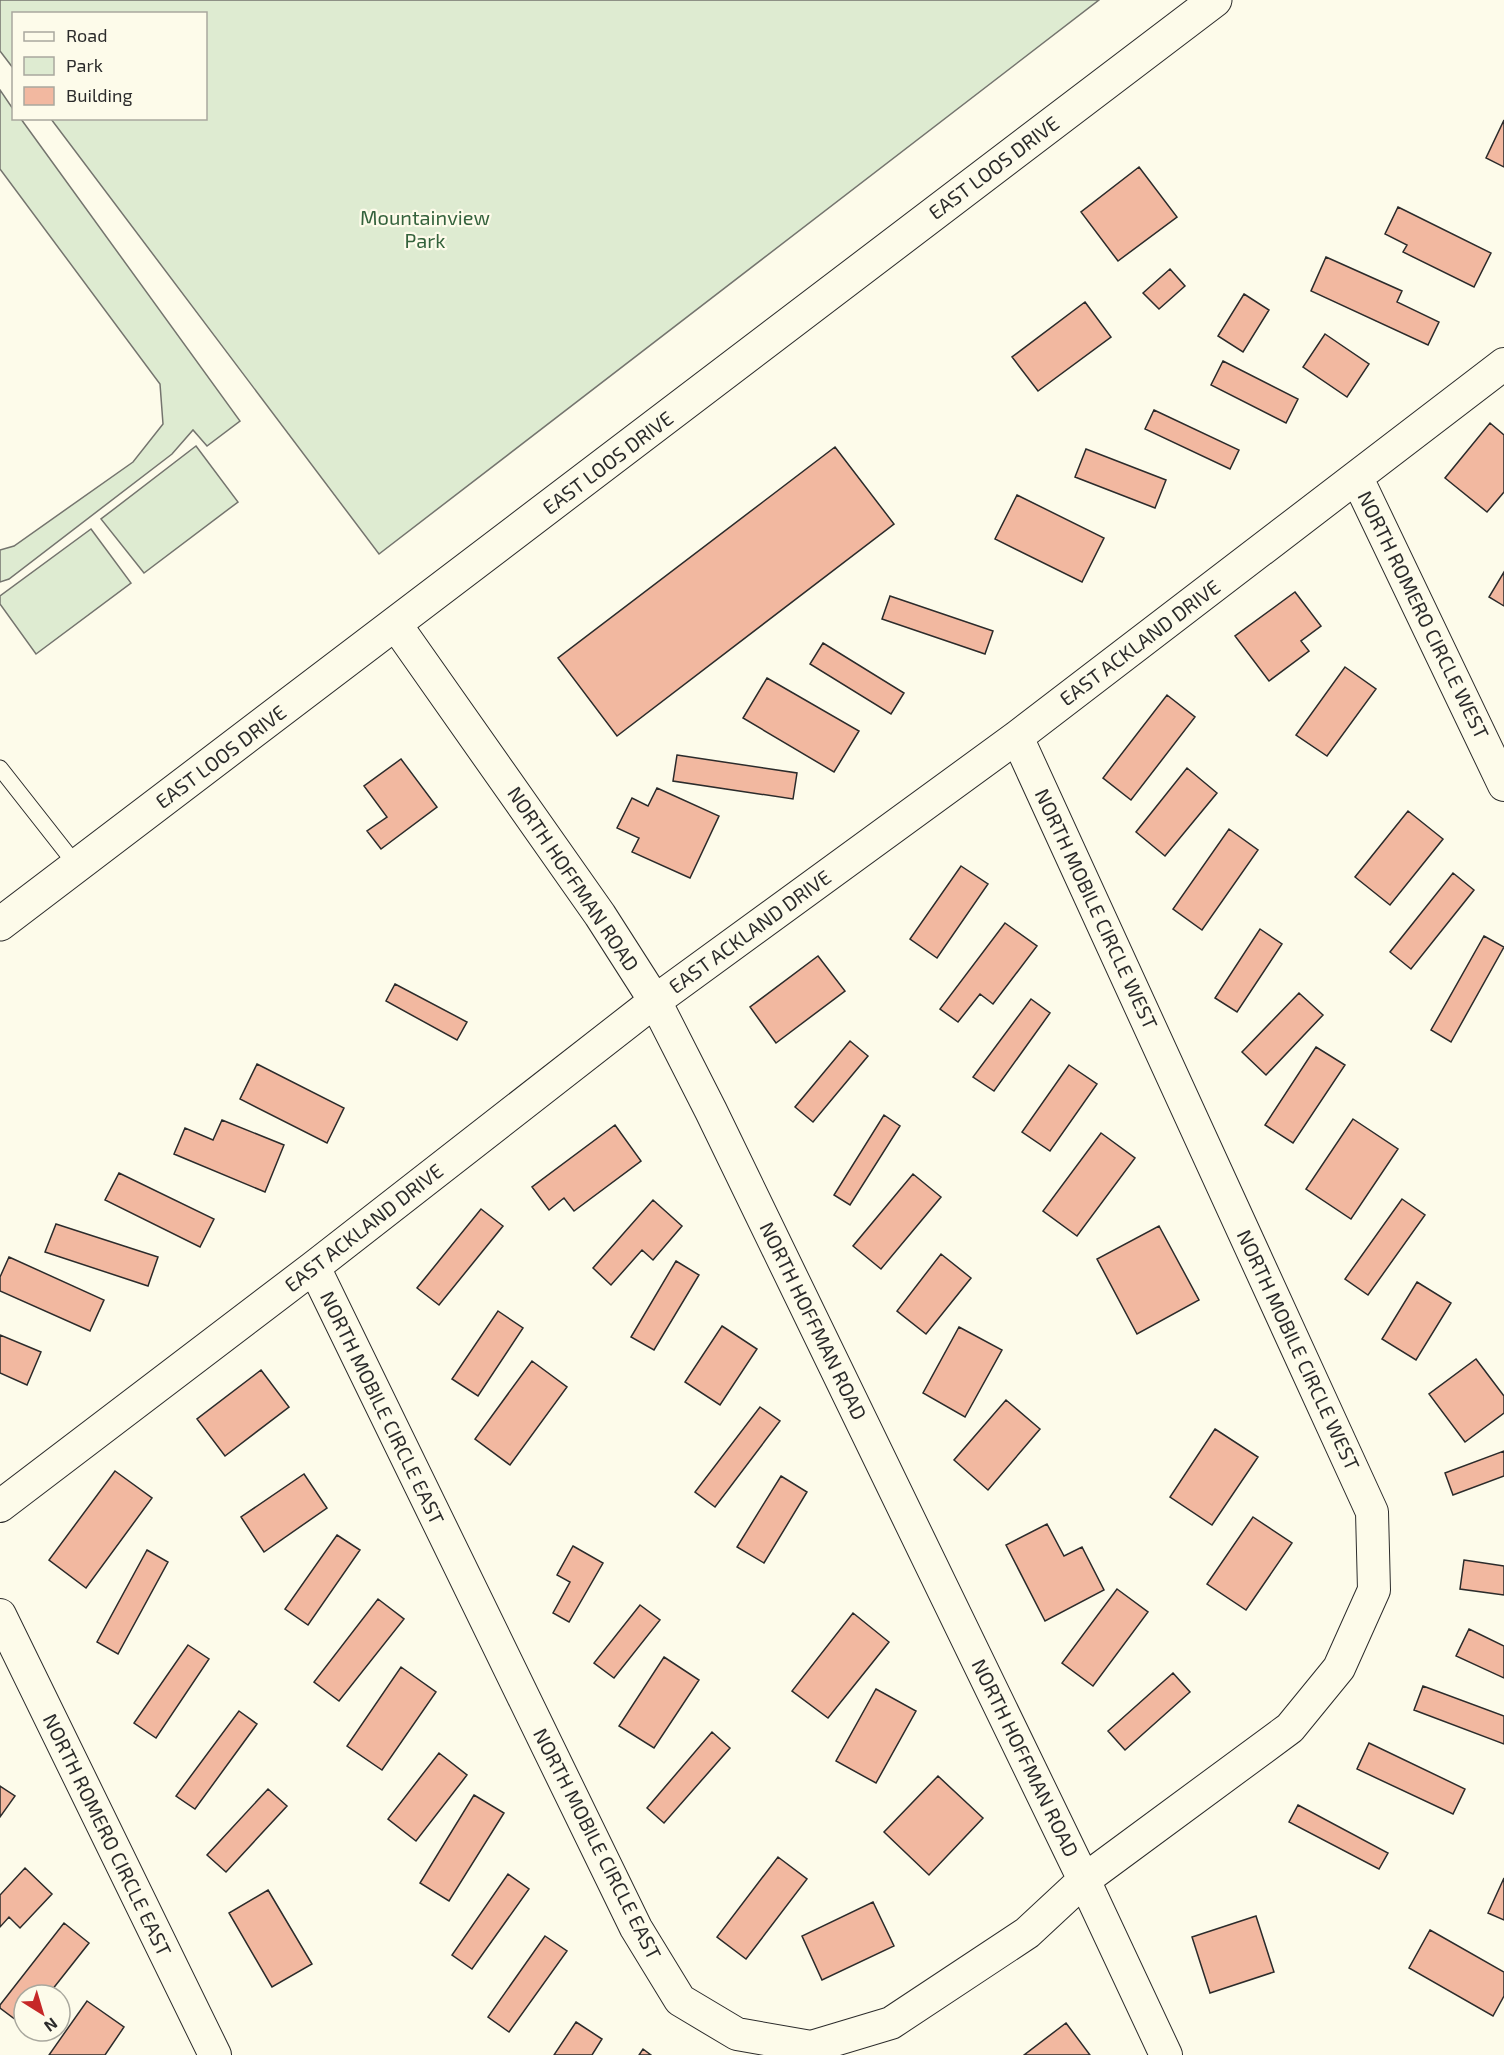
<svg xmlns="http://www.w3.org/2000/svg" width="1504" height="2055" font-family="'Exo 2',sans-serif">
  <rect width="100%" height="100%" fill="#fdfbea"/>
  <path fill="#deebd1" stroke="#74746e" stroke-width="1.5" d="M0 0H1099L379 554 51 119 206 118V14H14L13 68 0 51Z
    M0 90 13 109 14 118 21 119 240 421 207 446 193 430 172 454 9 579 0 582V550L14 546 133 462 163 424 160 384 0 169Z
    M196 446 238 502 144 573 101 519Z
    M91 529 131 583 36 654 0 604V596Z"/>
  <path fill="#f2b8a0" stroke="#2b2b2b" stroke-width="1.5" d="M1504 120V167L1486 158Z
    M1139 167 1177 217 1118 261 1081 212Z
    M1398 207 1491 253 1474 287 1403 252 1407 245 1385 234Z
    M1326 257 1402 291 1397 302 1439 322 1428 345 1311 291Z
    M1170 269 1185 286 1159 309 1143 293Z
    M1244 294 1269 310 1243 352 1218 336Z
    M1085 302 1111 337 1038 391 1012 357Z
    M1325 334 1369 364 1347 397 1303 367Z
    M1223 361 1298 399 1286 423 1211 385Z
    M1154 410 1239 450 1230 469 1145 429Z
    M1490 423 1504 435V492L1487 512 1445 478Z
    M835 447 894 524 617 736 558 658Z
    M1086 449 1166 480 1155 508 1075 477Z
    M1017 495 1104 538 1082 582 995 539Z
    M1504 572V606L1489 597Z
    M1295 592 1321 626 1301 641 1309 651 1269 681 1235 636Z
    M890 596 993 631 985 654 882 619Z
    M823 643 904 693 891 714 810 664Z
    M1345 667 1376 689 1327 756 1296 735Z
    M767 678 859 731 834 772 743 718Z
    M1167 695 1195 717 1131 800 1103 778Z
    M677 755 797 773 793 799 673 781Z
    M401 759 437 807 381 849 367 831 387 817 364 786Z
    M1187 768 1217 793 1165 856 1136 832Z
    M657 788 719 816 690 878 632 852 639 838 617 828 632 798 648 806Z
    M1408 811 1443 839 1390 905 1355 877Z
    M1229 829 1258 850 1202 930 1173 909Z
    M961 866 988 884 937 958 910 939Z
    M1453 873 1474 890 1411 969 1390 952Z
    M1005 923 1037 946 993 1004 980 994 958 1022 940 1009Z
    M1260 929 1282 944 1237 1012 1215 998Z
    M1484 936 1504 947 1451 1042 1431 1030Z
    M818 956 845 991 776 1043 750 1007Z
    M395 984 467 1022 457 1040 386 1001Z
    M1299 993 1323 1015 1266 1075 1242 1052Z
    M1031 999 1050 1013 994 1091 973 1077Z
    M850 1041 868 1056 813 1122 795 1107Z
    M1316 1047 1345 1065 1293 1143 1265 1125Z
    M257 1064 344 1108 327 1143 240 1099Z
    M1069 1065 1097 1084 1050 1151 1022 1132Z
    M884 1115 900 1126 850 1205 834 1195Z
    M1353 1119 1398 1149 1351 1219 1306 1189Z
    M222 1120 284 1145 265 1192 174 1154 185 1128 213 1140Z
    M615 1125 641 1161 574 1211 564 1198 549 1210 532 1187Z
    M1101 1133 1135 1158 1077 1236 1043 1211Z
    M119 1173 214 1219 200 1247 105 1200Z
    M913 1174 941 1197 881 1269 853 1246Z
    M1402 1199 1425 1215 1368 1295 1345 1279Z
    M653 1200 682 1226 653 1260 642 1250 611 1285 593 1268Z
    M481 1209 503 1226 439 1305 417 1288Z
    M56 1224 158 1257 148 1286 45 1252Z
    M1159 1226 1199 1300 1137 1334 1097 1259Z
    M941 1254 971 1278 926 1334 897 1311Z
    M9 1257 104 1300 90 1331 0 1291V1277Z
    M676 1261 699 1275 654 1350 631 1337Z
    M1417 1282 1451 1303 1416 1360 1382 1339Z
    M498 1311 523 1328 478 1396 452 1379Z
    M722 1326 757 1349 720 1405 685 1382Z
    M959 1327 1002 1350 965 1417 923 1393Z
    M0 1335 41 1352 27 1385 0 1373Z
    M1476 1359 1504 1396V1413L1465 1442 1429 1394Z
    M532 1361 567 1387 510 1465 475 1439Z
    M261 1370 289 1407 225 1456 197 1419Z
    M1006 1400 1040 1429 988 1490 954 1460Z
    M760 1407 780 1421 715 1507 695 1492Z
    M1215 1429 1258 1457 1212 1525 1170 1497Z
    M1504 1451V1476L1453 1495 1445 1473Z
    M115 1471 152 1498 86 1588 49 1560Z
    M304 1474 327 1508 264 1552 241 1517Z
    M781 1476 807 1492 764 1563 737 1547Z
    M1253 1517 1292 1543 1246 1610 1207 1584Z
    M1047 1524 1064 1556 1082 1547 1104 1590 1045 1621 1006 1545Z
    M337 1535 360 1550 308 1625 285 1609Z
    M573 1546 603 1563 569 1622 553 1613 570 1582 557 1575Z
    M147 1550 168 1562 118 1654 97 1642Z
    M1464 1560 1504 1566V1595L1460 1589Z
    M1117 1589 1148 1612 1093 1686 1062 1663Z
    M378 1599 404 1619 339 1701 314 1682Z
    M640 1605 660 1620 614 1678 594 1663Z
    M853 1613 889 1642 828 1718 792 1691Z
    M1469 1629 1504 1646V1678L1456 1656Z
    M188 1645 209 1659 156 1738 134 1723Z
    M664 1657 699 1680 654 1748 619 1726Z
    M401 1667 436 1692 382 1770 347 1746Z
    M1173 1673 1190 1692 1125 1750 1108 1731Z
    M1423 1686 1504 1716V1744L1414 1710Z
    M876 1689 916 1711 876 1783 836 1761Z
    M239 1711 257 1724 195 1809 176 1796Z
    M712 1732 730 1748 664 1823 647 1808Z
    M1369 1743 1465 1789 1453 1814 1357 1769Z
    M439 1753 467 1775 416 1841 388 1819Z
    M938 1776 983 1818 929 1875 884 1832Z
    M0 1786 15 1796 0 1817Z
    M268 1789 287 1806 226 1872 207 1855Z
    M474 1795 504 1813 449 1901 420 1883Z
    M1298 1805 1388 1853 1379 1869 1289 1822Z
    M778 1857 807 1879 746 1959 717 1937Z
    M25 1868 52 1894 20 1928 9 1917 0 1927V1895Z
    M508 1874 529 1889 472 1969 452 1955Z
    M1504 1878V1920L1488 1913Z
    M268 1890 312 1964 272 1987 229 1913Z
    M873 1902 894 1946 822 1980 802 1936Z
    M1256 1916 1274 1972 1210 1993 1192 1937Z
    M64 1923 89 1943 48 1995H24V2026L0 2008V2005Z
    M1430 1930 1504 1972V1996L1493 2016 1409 1968Z
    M545 1936 567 1951 509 2032 488 2017Z
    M87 2001 124 2027 105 2055H49Z
    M576 2022 602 2039 592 2055H554Z
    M1066 2023 1090 2055H1024Z
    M643 2049 651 2055H639Z"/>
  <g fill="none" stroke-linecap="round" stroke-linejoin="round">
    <defs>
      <path id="lane" d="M0 768 77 866"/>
      <path id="street" d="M1357 478 1504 785
        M396 625 600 915 655 1001 711 1111 1084 1880 1166 2055
        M314 1267 636 1928 680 2000 737 2034 811 2047 891 2023 1027 1933 1084 1880 1290 1728 1339 1668 1374 1590 1372 1512 1017 737
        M0 1506 314 1267 655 1001 1017 737 1504 364
        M0 1615 215 2055"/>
      <path id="secondary" d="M0 924 1215 0"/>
    </defs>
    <use href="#lane" stroke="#2b2b2b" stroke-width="17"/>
    <use href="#street" stroke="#2b2b2b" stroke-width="34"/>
    <use href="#secondary" stroke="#2b2b2b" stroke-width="35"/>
    <use href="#lane" stroke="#fdfbea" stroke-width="15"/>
    <use href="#street" stroke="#fdfbea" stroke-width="32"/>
    <use href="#secondary" stroke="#fdfbea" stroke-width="33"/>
  </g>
  <g text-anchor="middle" stroke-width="4.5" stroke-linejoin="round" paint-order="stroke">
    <g font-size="20" fill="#2b2b2b" stroke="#fdfbea">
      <text transform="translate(994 168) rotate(-37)" y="7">EAST LOOS DRIVE</text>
      <text transform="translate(608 463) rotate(-37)" y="7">EAST LOOS DRIVE</text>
      <text transform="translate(1423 615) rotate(64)" y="7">NORTH ROMERO CIRCLE WEST</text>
      <text transform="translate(1140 643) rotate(-37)" y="7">EAST ACKLAND DRIVE</text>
      <text transform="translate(221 757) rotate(-37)" y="7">EAST LOOS DRIVE</text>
      <text transform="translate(573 879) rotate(56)" y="7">NORTH HOFFMAN ROAD</text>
      <text transform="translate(1096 909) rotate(65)" y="7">NORTH MOBILE CIRCLE WEST</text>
      <text transform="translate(750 932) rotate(-36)" y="7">EAST ACKLAND DRIVE</text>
      <text transform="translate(364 1228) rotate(-38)" y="7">EAST ACKLAND DRIVE</text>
      <text transform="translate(813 1321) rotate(64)" y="7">NORTH HOFFMAN ROAD</text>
      <text transform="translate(1298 1350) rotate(65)" y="7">NORTH MOBILE CIRCLE WEST</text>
      <text transform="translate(382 1408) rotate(64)" y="7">NORTH MOBILE CIRCLE EAST</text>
      <text transform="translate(1025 1758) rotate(64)" y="7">NORTH HOFFMAN ROAD</text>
      <text transform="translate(107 1835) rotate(64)" y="7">NORTH ROMERO CIRCLE EAST</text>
      <text transform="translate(597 1844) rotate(63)" y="7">NORTH MOBILE CIRCLE EAST</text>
    </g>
    <g font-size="20" fill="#34623c" stroke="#fdfbea">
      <text x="425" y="225">Mountainview<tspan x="425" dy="23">Park</tspan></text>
    </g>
  </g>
  <rect x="12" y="12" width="195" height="108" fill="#fdfbea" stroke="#a9a89e" stroke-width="1.5"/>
  <rect x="24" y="32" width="30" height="9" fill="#fdfbea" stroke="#a9a89e" stroke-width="1.5"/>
  <text x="66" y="42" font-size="18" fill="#2b2b2b">Road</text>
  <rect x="24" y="57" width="30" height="18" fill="#deebd1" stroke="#a9a89e" stroke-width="1.5"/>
  <text x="66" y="72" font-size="18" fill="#2b2b2b">Park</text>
  <rect x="24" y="87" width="30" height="18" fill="#f2b8a0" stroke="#a9a89e" stroke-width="1.5"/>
  <text x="66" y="102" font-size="18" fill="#2b2b2b">Building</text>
  <g transform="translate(42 2013) rotate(143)"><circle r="28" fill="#fdfbea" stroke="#a9a89e" stroke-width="1.5"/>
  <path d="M0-4.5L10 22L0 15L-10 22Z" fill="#c62828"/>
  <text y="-9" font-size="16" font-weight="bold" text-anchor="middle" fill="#2b2b2b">N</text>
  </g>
</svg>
